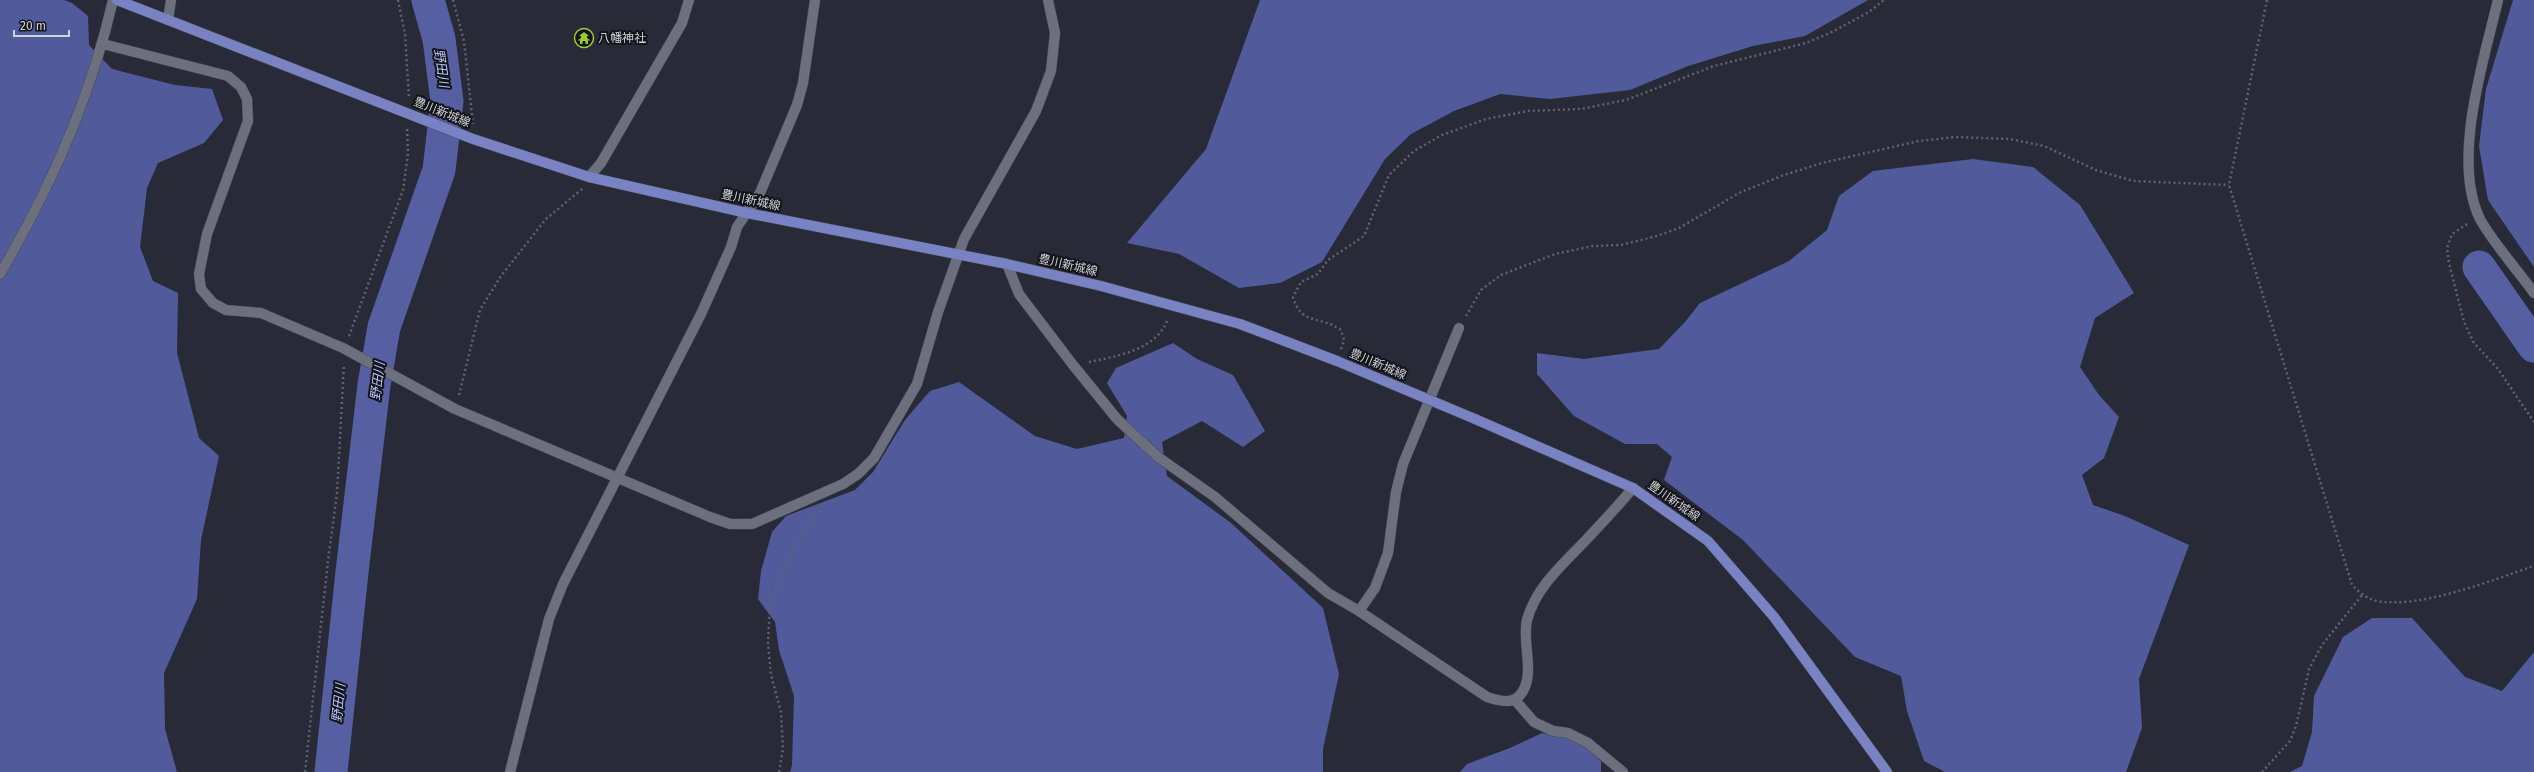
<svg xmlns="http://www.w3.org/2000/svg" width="2534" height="772" font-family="'Fira Sans','Noto Sans JP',sans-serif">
  <rect width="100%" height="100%" fill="#282b37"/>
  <path fill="#515b9c" d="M0 0H64L72 3 88 16 89 45 112 69 175 85 212 89 223 120 204 143 158 163 147 188 140 247 153 281 178 293 177 353 199 438 219 456 201 540 197 599 164 673 165 729 177 772H0Z
    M1260 0H1868L1805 36 1753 46 1688 66 1630 90 1550 99 1500 94 1454 111 1411 134 1385 159 1322 262 1280 283 1239 288 1179 254 1127 243 1206 149Z
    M2513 0H2534V267L2488 200 2479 146 2486 89Z
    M1973 159 2033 167 2080 205 2134 293 2095 318 2080 367 2099 395 2119 417 2104 458 2082 475 2093 505 2125 516 2189 545 2139 679 2142 728 2126 772H1945L1924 761 1907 711 1901 676 1855 657 1743 540 1664 480 1672 457 1657 444H1625L1574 416 1537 374V353L1584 359 1659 349 1685 322 1700 303 1789 261 1827 230 1839 196 1873 171Z
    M1173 343 1197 359 1233 375 1265 431 1243 447 1202 421 1162 442 1167 476 1231 523 1323 608 1339 674 1323 749V772H790L792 765 794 696 779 650 775 622 758 599 761 571 772 532 786 516 855 490 873 472 905 420 930 391 959 382 1035 436 1077 449 1124 438 1127 416 1107 383 1116 368Z
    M2372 618H2412L2465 677 2502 691 2534 652V772H2290L2302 766 2312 732 2314 696 2343 637Z
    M1542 733 1578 740 1601 761V772H1460L1467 764 1510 748Z"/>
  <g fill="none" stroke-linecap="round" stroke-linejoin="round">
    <path stroke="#555fa1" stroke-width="33" d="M2479 267 2534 346
      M331 772 352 572 374 385 384 327 439 170 447 101 439 39 428 0"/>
    <defs>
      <path id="minor" d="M2498 0C2484 60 2451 160 2480 219 2491 240 2519 272 2534 293
        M168 20 171 0
        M103 44 228 76 241 87 247 99 248 121 207 234 199 274 201 289 213 303 226 310 261 313 343 348 455 409 710 517 730 524H752L843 484 858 474 874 458 917 384 938 312 964 239 1036 111 1051 71 1055 33 1048 0
        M589 177 601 163 682 23 689 0
        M1007 264 1019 294 1073 365 1117 419 1158 457 1215 497 1328 593 1359 611 1487 697C1503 702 1517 706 1525 687 1533 666 1522 641 1527 620 1536 587 1563 564 1586 540 1602 523 1618 506 1633 488
        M0 274C50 189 91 97 113 0
        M1359 611 1375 588 1388 553 1396 492 1403 464 1459 328
        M1515 700 1534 722 1553 731 1568 733 1588 743 1623 772
        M510 772 549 619 563 584 701 314 731 247 737 227 760 193 797 105 803 83 815 0"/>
      <path id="major" d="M117 0 473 139 589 177 747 213 1007 264 1101 286 1240 324 1337 361
        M1475 419 1633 488 1708 541 1774 617 1887 772"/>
    </defs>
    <use href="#minor" stroke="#464852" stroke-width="11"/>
    <use href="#major" stroke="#464852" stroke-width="11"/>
    <path stroke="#61636e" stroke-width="2.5" stroke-dasharray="2 3" stroke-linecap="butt" d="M398 0 405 34 409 98
      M453 0 464 41 473 124
      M2267 0 2229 185 2352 585C2359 592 2367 599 2377 601 2421 609 2492 580 2534 566
      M2467 224 2452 234 2447 248 2449 263 2464 322 2474 343 2498 369 2534 422
      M1466 316 1481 290 1501 275 1555 254 1593 246 1621 245 1657 236 1679 228 1741 192 1784 175 1822 163 1919 141 1956 137 2010 139 2044 146 2096 170 2133 181 2229 185
      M349 336 403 190 408 154 407 127
      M1341 349 1344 340 1341 330C1320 315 1301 326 1293 297L1301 282 1318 274 1328 260 1364 236 1389 175 1414 151 1442 135 1486 119 1528 111 1581 109 1626 100 1714 66 1806 43 1830 33 1869 12 1884 0
      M1089 362C1117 356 1158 350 1168 318
      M459 395 480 310 501 276 546 219 582 189
      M305 772 328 561 337 493 344 364
      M779 772 783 749 781 712 771 675 768 643 770 603 795 543 820 510
      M2262 772 2290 741 2296 726 2309 669 2322 645 2362 595"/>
    <use href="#minor" stroke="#6c6f7d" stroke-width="10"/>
    <use href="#major" stroke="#7983c4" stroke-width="10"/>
    <defs>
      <path id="major-bridge" d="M1337 361 1475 419"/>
    </defs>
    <use href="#major-bridge" stroke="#464852" stroke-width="11" stroke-linecap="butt"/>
    <use href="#major-bridge" stroke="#7983c4" stroke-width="10"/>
  </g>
  <defs>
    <symbol id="temple-ring" viewBox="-11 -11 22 22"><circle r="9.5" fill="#131419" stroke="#9dca31" stroke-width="1.5"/><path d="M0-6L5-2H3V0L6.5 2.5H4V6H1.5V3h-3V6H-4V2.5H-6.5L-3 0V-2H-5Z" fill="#9dca31"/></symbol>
  </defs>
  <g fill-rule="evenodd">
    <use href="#temple-ring" x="573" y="27" width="22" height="22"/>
  </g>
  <g text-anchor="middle" stroke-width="4" stroke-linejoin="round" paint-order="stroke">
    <g font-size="12" fill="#cfd1d9" stroke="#131419" text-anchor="start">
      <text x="598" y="42">八幡神社</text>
    </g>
    <g font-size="12" fill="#cfd1d9" stroke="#131419">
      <text transform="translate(442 112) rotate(22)" y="4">豊川新城線</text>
      <text transform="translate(751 200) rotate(12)" y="4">豊川新城線</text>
      <text transform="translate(1068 265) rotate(13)" y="4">豊川新城線</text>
      <text transform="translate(1378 364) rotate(23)" y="4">豊川新城線</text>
      <text transform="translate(1674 501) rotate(35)" y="4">豊川新城線</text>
    </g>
    <g font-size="13" font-style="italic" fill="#b7c3fb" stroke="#131419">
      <text transform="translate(442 68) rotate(82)" y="5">野田川</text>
      <text transform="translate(377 381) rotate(-83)" y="5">野田川</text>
      <text transform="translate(338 703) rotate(-84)" y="5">野田川</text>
    </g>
  </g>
  <path d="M14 30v6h55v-6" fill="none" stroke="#cfd1d9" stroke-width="2"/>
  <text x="20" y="30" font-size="12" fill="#cfd1d9" stroke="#131419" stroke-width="3" paint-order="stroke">20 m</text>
</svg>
